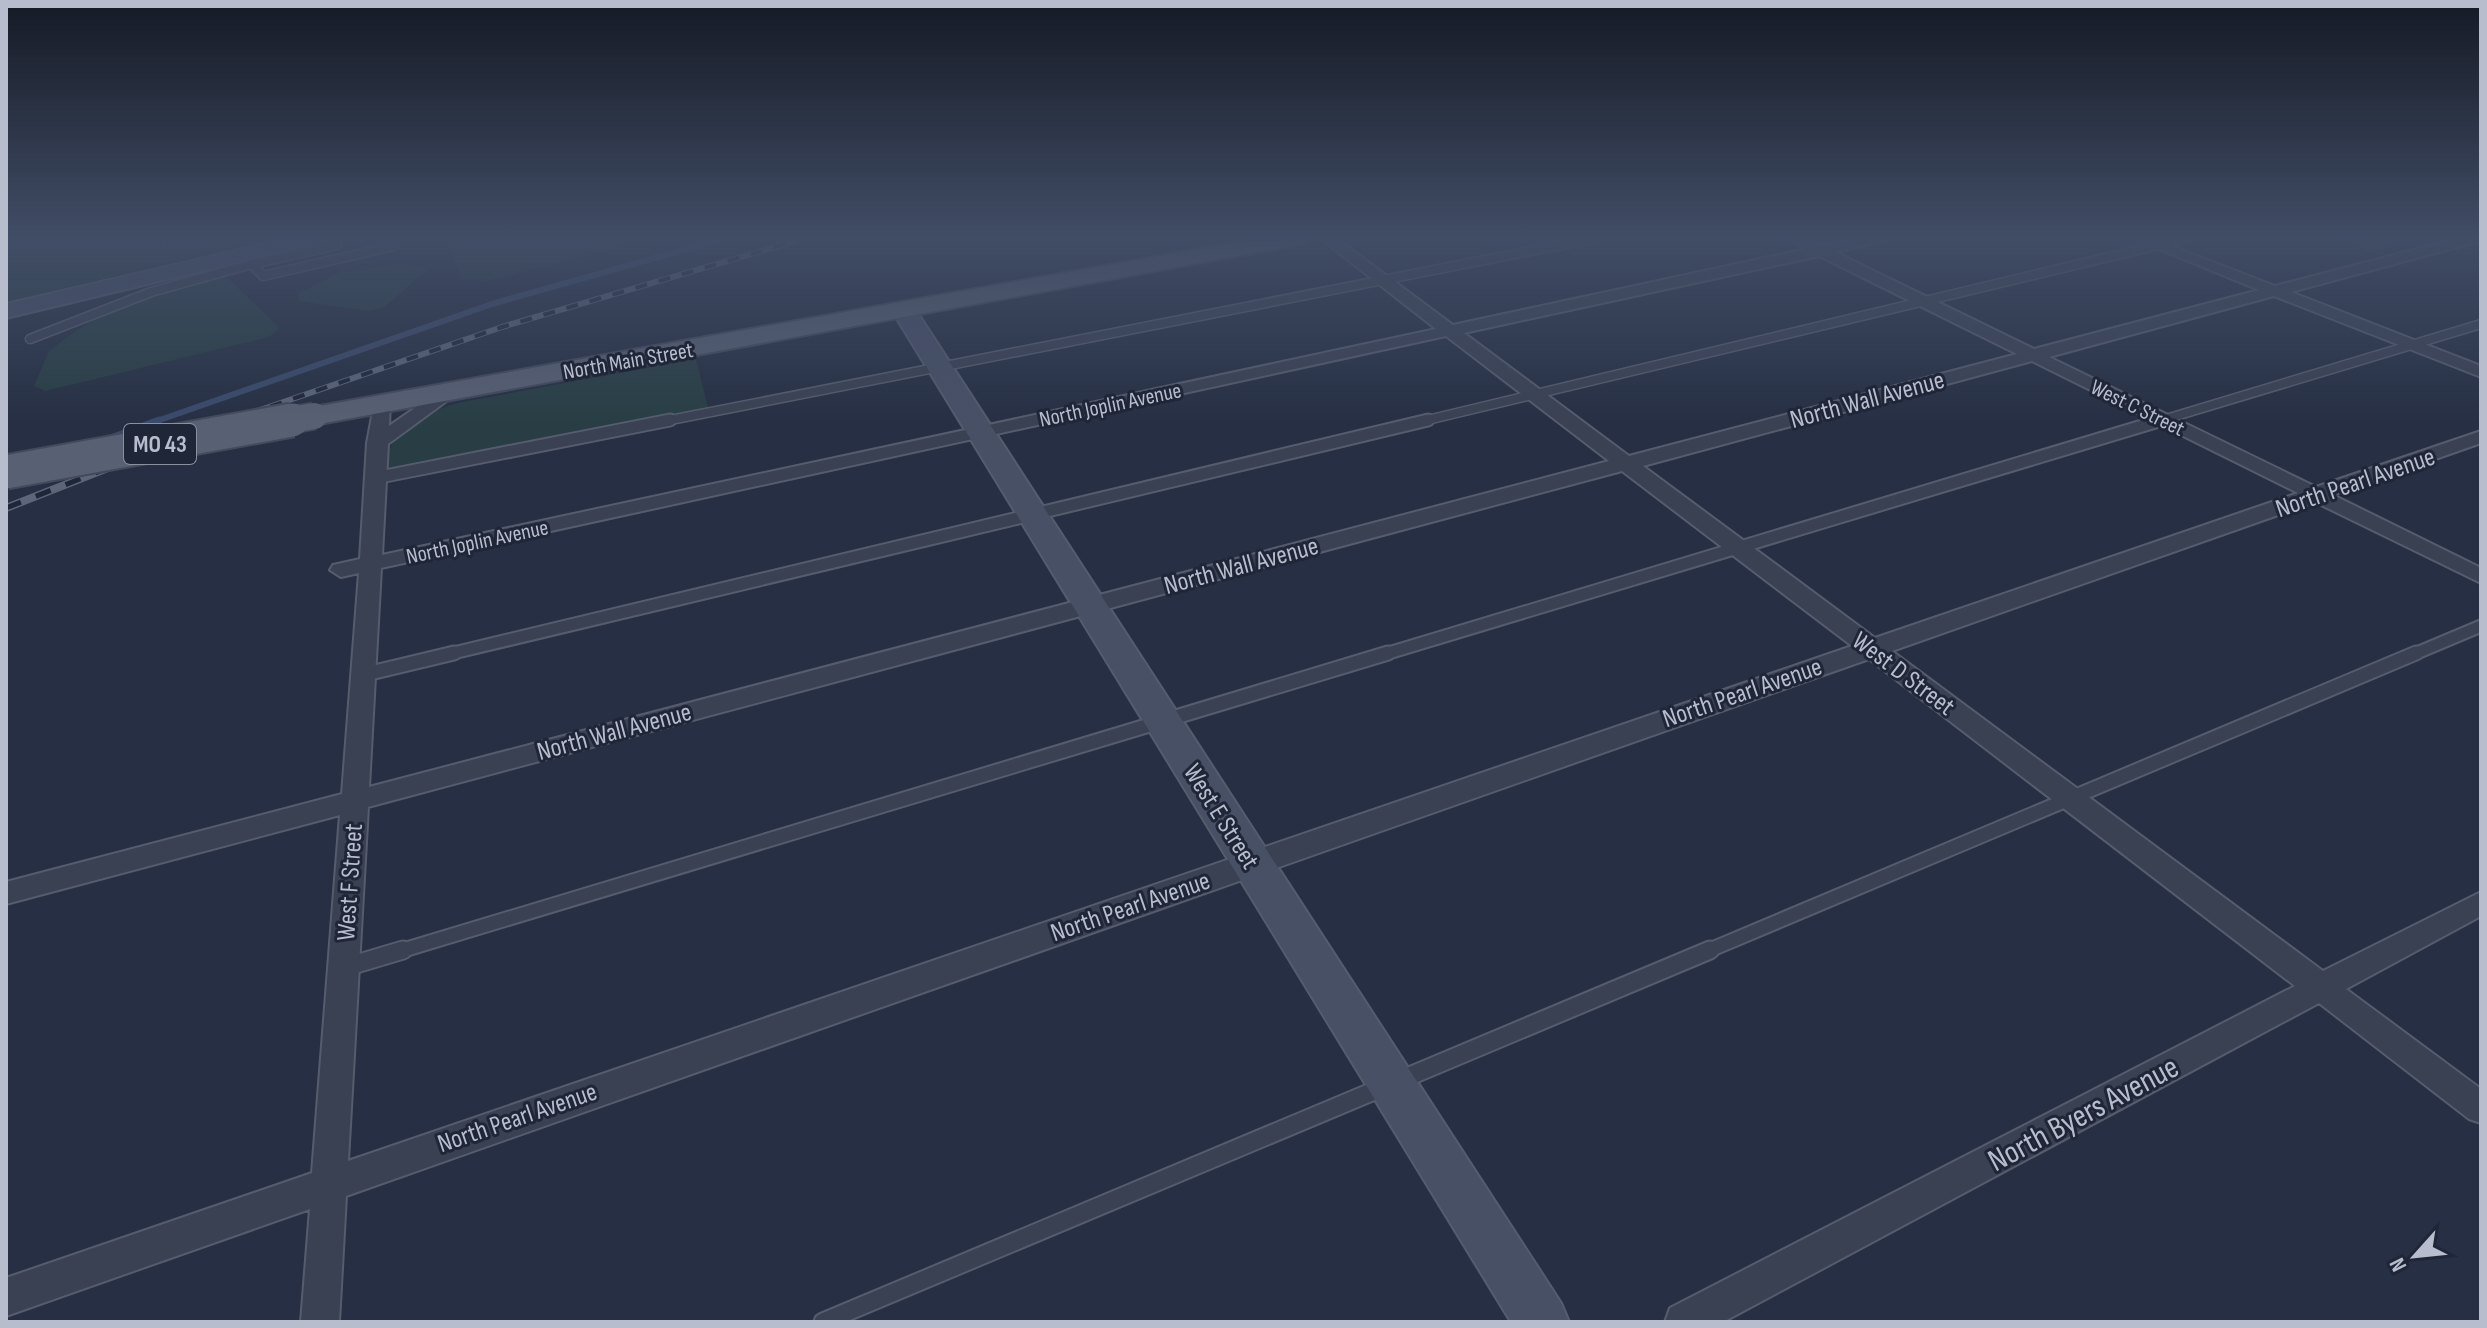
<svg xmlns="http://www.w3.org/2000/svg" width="2487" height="1328" font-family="'Sofia Sans Condensed',sans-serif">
  <rect width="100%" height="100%" fill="#262f43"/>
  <path fill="#283e44" d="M6 238H273L6 302Z
    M445 238H633L640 242 485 281 461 279Z
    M399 264 429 268 384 307 370 311 298 301 299 293 341 272Z
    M224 275 280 328 269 337 45 391 34 386 49 351 77 330 112 309 182 284Z
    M696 359 708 408 385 471C387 428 424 412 462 402Z"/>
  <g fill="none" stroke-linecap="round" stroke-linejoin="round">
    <path stroke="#3b4a6c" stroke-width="6" d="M154 422 492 304 726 238"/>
    <path stroke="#3b4a6c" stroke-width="7" d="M111 438 159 420"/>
    <defs>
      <path id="lane-far3" d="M331 238 337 245 252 264 263 276 394 246
        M30 339 151 292 252 264
        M660 422 1597 238
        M1419 422 2188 238
        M2156 422 2481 324"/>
      <path id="lane-far2" d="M375 478 670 420
        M445 655 1428 420
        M1382 655 2162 420
        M2412 655 2481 626"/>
      <path id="lane-far1" d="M362 675 454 653
        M397 952 1388 653
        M1705 952 2416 653"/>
      <path id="lane" d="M346 967 403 950
        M823 1322 1710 950"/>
      <path id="street" d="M1320 238H1336L1453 325 1806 249 1788 238H1806L1822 246 1860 238H1886L1884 241 1835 252 2034 349 2259 290 2132 238H2151L2275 286 2459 238H2481L2480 241 2291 292 2481 366V377L2274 296 2049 357 2316 487 2481 431V443L2333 495 2481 568V583L2315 502 1892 651 2323 971 2481 892V916L2346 989 2481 1089V1123L2469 1119 2319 1003 1723 1322H1665L1670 1308 2295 986 1869 659 346 1196 339 1322H301L310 1209 6 1316V1278L312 1173 340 815 6 904V882L342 794 359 573 341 577 330 570 333 565 360 559 367 443 375 400 381 399 390 404 389 426 444 388H456L459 392 388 444 382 555 1436 329ZM1819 256 2017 354 1629 456 1464 333ZM1446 336 1609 461 369 787 381 568ZM2032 361 2298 493 1875 638 1643 466ZM1622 471 1852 646 348 1161 368 807Z"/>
      <path id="secondary" d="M290 238H326L323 242 6 318V304Z
        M903 302 911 304 915 309 1561 1303 1569 1322H1511L891 309 895 304Z"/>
      <path id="primary" d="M1260 238H1309L1305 243 1297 245 314 425 304 422 299 416 304 410 314 407Z"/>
    </defs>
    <use href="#lane-far3" stroke="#565c6d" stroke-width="11"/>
    <use href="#lane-far2" stroke="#565c6d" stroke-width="15"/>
    <use href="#lane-far1" stroke="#565c6d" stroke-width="17"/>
    <use href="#lane" stroke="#565c6d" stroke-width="21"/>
    <use href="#street" stroke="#565c6d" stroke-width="4"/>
    <use href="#secondary" stroke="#565c6d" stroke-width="4"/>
    <use href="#primary" stroke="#444a5c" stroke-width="4"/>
    <path stroke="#465b61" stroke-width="3" stroke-dasharray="4 4" stroke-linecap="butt" d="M164 247 161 240 169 238"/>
    <use href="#lane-far3" stroke="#3a4153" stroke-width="8"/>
    <use href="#lane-far2" stroke="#3a4153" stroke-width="11"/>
    <use href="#lane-far1" stroke="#3a4153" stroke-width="13"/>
    <use href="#lane" stroke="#3a4153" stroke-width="17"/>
    <use href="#street" fill="#3a4153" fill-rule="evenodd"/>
    <use href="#secondary" fill="#485066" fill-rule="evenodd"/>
    <use href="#primary" fill="#586073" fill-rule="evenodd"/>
    <defs>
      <path id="rail-far1" d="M225 422 502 327 806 238"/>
      <path id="rail" d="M6 508 230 420"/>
    </defs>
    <use href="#rail-far1" stroke="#5c657a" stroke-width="6"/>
    <use href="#rail" stroke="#5c657a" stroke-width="8"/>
    <use href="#rail-far1" stroke="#1f2638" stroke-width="4" stroke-dasharray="12" stroke-linecap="butt"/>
    <use href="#rail" stroke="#1f2638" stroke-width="5" stroke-dasharray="16" stroke-linecap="butt"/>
    <defs>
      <path id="primary-bridge-far1" d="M281 422 314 416"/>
      <path id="primary-bridge" d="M6 472 292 420"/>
    </defs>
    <use href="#primary-bridge-far1" stroke="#444a5c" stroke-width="29" stroke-linecap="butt"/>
    <use href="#primary-bridge" stroke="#444a5c" stroke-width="37" stroke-linecap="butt"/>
    <use href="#primary-bridge-far1" stroke="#586073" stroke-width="26"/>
    <use href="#primary-bridge" stroke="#586073" stroke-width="33"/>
  </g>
  <path fill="#3b4357" d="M2333 238H2419L2369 251Z"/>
  <path fill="#303747" d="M2376 238H2419L2369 251Z"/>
  <linearGradient id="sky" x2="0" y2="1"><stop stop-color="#151a25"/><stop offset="0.56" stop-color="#414d66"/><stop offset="1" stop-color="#414d66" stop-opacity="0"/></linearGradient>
  <rect width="2487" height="424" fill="url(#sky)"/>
  <g text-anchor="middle" stroke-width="6" stroke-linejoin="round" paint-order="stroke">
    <g font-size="22" fill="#b8bdcd" stroke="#1f2638">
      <text transform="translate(628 360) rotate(-10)" y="8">North Main Street</text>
      <text transform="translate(1110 404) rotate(-12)" y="8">North Joplin Avenue</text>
      <text transform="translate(2138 407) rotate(26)" y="8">West C Street</text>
      <text transform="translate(477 541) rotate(-12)" y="8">North Joplin Avenue</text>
    </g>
    <rect fill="#1f2638" stroke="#8a90a0" stroke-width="2" x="124" y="424" width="72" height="40" rx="6"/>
    <g font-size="24" font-weight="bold" fill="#b8bdcd">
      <text x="160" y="452">MO 43</text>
    </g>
    <g font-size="26" fill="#b8bdcd" stroke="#1f2638">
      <text transform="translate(1867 399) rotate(-15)" y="9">North Wall Avenue</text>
      <text transform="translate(2355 482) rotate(-19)" y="9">North Pearl Avenue</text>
      <text transform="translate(1241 565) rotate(-15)" y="9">North Wall Avenue</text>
      <text transform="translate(1904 673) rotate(37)" y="9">West D Street</text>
      <text transform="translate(1742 692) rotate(-19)" y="9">North Pearl Avenue</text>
      <text transform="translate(614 731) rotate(-15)" y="9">North Wall Avenue</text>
      <text transform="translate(1222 816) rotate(58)" y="9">West E Street</text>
      <text transform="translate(349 882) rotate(-86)" y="9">West F Street</text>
      <text transform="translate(1130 906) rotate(-19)" y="9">North Pearl Avenue</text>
      <text transform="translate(517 1117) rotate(-19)" y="9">North Pearl Avenue</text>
    </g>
    <g font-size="32" fill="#b8bdcd" stroke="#1f2638">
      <text transform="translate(2083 1113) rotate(-28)" y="11">North Byers Avenue</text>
    </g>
  </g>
  <rect width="2487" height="1328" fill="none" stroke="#b8bdcd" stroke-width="16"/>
  <g transform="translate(2415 1256) rotate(243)" stroke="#1f2638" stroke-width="6" paint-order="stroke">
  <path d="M0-6L14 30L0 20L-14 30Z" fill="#b8bdcd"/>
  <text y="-12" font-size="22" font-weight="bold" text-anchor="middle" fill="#b8bdcd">N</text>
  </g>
</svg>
